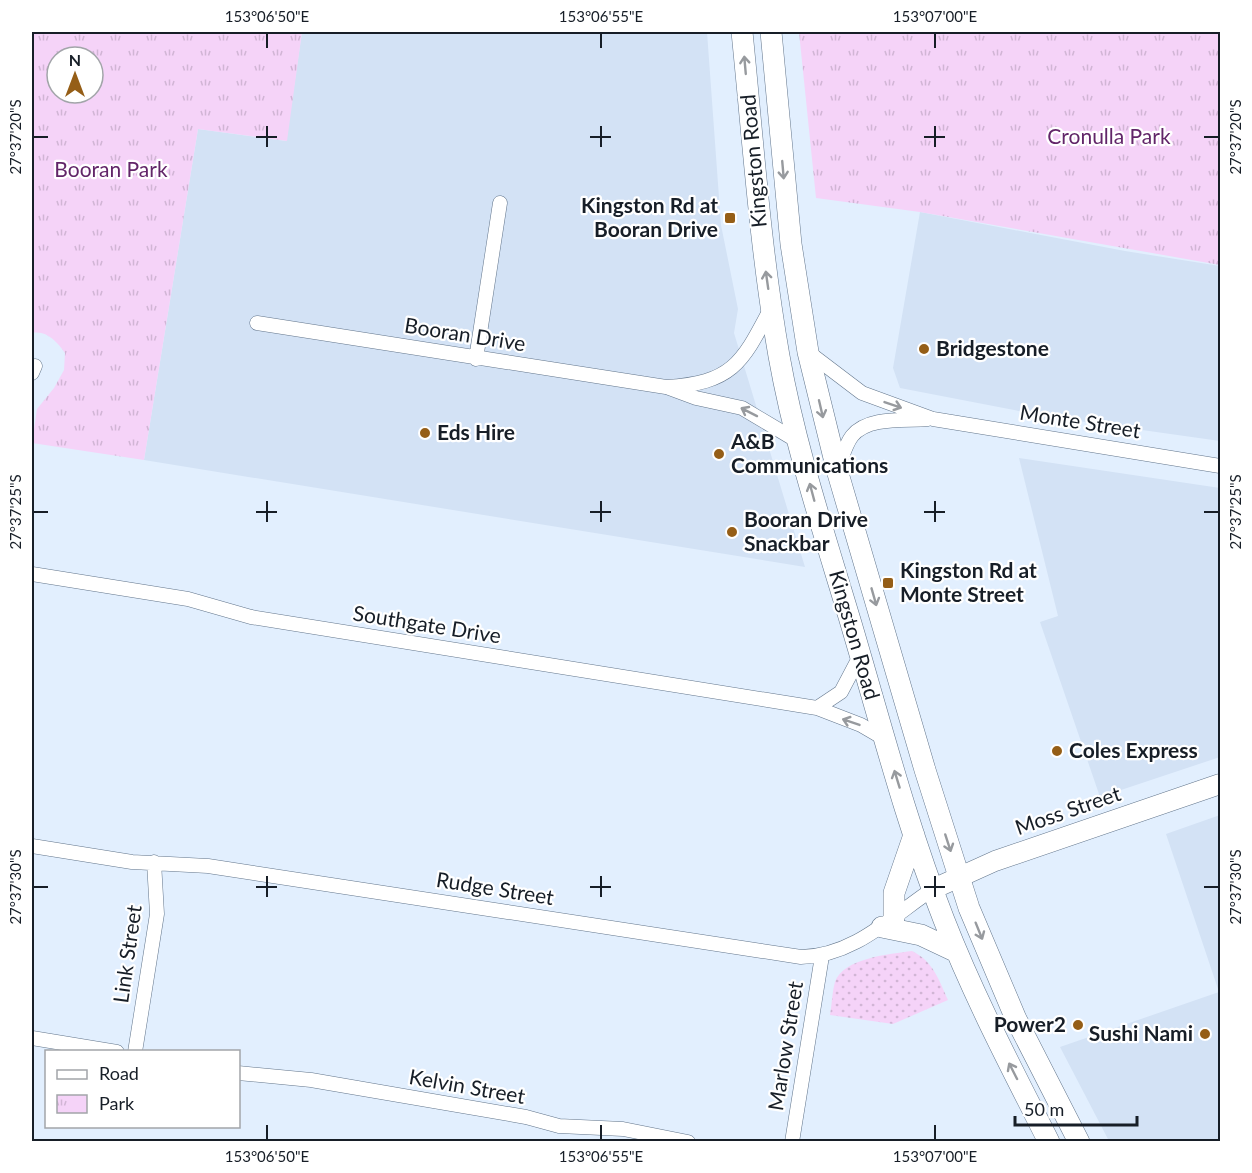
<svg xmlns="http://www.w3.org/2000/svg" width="1252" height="1173" font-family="Lato,sans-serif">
  <defs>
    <pattern id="grass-dots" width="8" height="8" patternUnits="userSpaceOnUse" patternTransform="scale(1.5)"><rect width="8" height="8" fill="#f5d3f8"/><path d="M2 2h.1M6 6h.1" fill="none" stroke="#d1b5d5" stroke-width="1.8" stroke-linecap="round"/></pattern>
    <pattern id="park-tufts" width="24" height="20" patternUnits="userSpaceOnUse" patternTransform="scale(1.5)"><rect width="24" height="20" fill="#f5d3f8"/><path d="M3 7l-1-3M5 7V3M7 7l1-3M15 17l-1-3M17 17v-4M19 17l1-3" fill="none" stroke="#d1b5d5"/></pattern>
  </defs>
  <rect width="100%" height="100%" fill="#e2effe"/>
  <path fill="#d3e2f5" d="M302 32H707L721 225 738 309 734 333 805 567 144 460 198 129 286 141Z
    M920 212 1125 251 1220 266V441L1050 417 900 388 893 368Z
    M1019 458 1220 488V757L1100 797 1040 622 1058 616Z
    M1220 815V1141H1109L1060 1047 1219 992 1166 834Z"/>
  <path fill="url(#grass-dots)" d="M912 951C933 961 939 980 948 1000L893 1024 830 1015C832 1005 832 992 835 982 843 958 890 954 912 951Z"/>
  <path fill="url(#park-tufts)" fill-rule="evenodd" d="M32 32H302L287 141 198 129 144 460 32 443 37 409 54 388 64 370 65 353C57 342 47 330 32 333ZM57 57H93V93H57Z
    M799 32H1220V265L920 212 816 198Z"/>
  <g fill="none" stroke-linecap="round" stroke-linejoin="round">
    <defs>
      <path id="street" d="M257 323 666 387C733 383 742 363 771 308
        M808 352 862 393 933 419 1220 466
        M476 359 500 203
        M32 373 35 366
        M669 388 696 398 742 408 799 442
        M837 470C842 459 845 445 852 436 868 416 905 421 928 419
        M32 574 188 599 251 617 817 708 861 725 885 739
        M817 708 841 692 860 656
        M32 846 132 862 208 866 801 957C854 956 891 917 933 889
        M32 1038 117 1052
        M135 1052 157 914 154 862
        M238 1073 311 1080 526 1117 559 1126 623 1129 688 1142
        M792 1142 822 956"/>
      <path id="secondary" d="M933 889 995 861 1220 784"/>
      <path id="primary" d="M742 32C753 140 760 248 779 356 795 446 824 533 850 620 880 721 906 823 944 920 974 997 1012 1069 1049 1142
        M771 32 791 244 808 352 837 470 925 770 969 908 1016 1019 1079 1142
        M894 919V893L914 835
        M882 927 921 935 957 952"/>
    </defs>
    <use href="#street" stroke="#62758b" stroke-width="15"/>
    <use href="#secondary" stroke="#62758b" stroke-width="21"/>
    <use href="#primary" stroke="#62758b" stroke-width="22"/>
    <use href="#street" stroke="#fff" stroke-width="14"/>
    <use href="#secondary" stroke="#fff" stroke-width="20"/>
    <use href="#primary" stroke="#fff" stroke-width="21"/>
  </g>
  <defs><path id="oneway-shaft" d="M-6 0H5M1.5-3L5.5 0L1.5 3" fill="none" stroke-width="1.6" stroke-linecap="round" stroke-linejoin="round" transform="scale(1.5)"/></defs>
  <g stroke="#979a9e">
    <use href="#oneway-shaft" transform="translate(745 65) rotate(-95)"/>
    <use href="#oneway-shaft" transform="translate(783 170) rotate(85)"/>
    <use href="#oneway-shaft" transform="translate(767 280) rotate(-98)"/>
    <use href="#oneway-shaft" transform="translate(893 405) rotate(19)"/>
    <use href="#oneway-shaft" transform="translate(821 409) rotate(77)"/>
    <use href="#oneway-shaft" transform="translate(749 412) rotate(-153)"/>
    <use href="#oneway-shaft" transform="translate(812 492) rotate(-105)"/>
    <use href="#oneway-shaft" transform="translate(874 597) rotate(74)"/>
    <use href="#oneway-shaft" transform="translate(851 722) rotate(-161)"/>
    <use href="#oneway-shaft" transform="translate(897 779) rotate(-107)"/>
    <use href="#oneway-shaft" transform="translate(948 843) rotate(72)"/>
    <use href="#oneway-shaft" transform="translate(979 931) rotate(68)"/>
    <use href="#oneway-shaft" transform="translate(1013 1071) rotate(-117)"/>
  </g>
  <path fill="none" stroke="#171e27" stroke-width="2" d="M267 33V48M601 33V48M935 33V48M267 126V147M601 126V147M935 126V147M33 137H48M256 137H277M590 137H611M924 137H945M1204 137H1219M267 501V522M601 501V522M935 501V522M33 512H48M256 512H277M590 512H611M924 512H945M1204 512H1219M267 876V897M601 876V897M935 876V897M33 887H48M256 887H277M590 887H611M924 887H945M1204 887H1219M267 1125V1140M601 1125V1140M935 1125V1140"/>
  <g fill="#955e17" stroke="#fff" stroke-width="2">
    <rect x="724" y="212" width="12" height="12" rx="3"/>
    <circle cx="924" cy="349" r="6"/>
    <circle cx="425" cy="433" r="6"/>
    <circle cx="719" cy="454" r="6"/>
    <circle cx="732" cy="532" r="6"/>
    <rect x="882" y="577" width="12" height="12" rx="3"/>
    <circle cx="1057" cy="751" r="6"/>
    <circle cx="1078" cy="1025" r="6"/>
    <circle cx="1205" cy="1034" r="6"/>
  </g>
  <g text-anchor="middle" stroke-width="4.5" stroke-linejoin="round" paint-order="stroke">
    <g font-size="21" fill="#622569" stroke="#fff">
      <text x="1109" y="144">Cronulla Park</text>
      <text x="111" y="177">Booran Park</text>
    </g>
    <g font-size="21" fill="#171e27" stroke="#fff">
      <text transform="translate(754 161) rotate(-95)" y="7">Kingston Road</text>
      <text transform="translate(465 335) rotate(9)" y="7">Booran Drive</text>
      <text transform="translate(1080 422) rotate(9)" y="7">Monte Street</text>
      <text transform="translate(427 625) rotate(9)" y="7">Southgate Drive</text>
      <text transform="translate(854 635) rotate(74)" y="7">Kingston Road</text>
      <text transform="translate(1068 811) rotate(-19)" y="7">Moss Street</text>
      <text transform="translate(495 889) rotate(9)" y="7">Rudge Street</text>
      <text transform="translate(128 954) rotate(-82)" y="7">Link Street</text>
      <text transform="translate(786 1046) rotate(-81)" y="7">Marlow Street</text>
      <text transform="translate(467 1087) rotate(10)" y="7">Kelvin Street</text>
    </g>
    <g font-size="21" font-weight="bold" fill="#171e27" stroke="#fff" text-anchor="start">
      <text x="718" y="213" text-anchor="end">Kingston Rd at<tspan x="718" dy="24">Booran Drive</tspan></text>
      <text x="936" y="356">Bridgestone</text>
      <text x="437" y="440">Eds Hire</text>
      <text x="731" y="449">A&amp;B<tspan x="731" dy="24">Communications</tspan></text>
      <text x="744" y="527">Booran Drive<tspan x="744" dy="24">Snackbar</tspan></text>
      <text x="900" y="578">Kingston Rd at<tspan x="900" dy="24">Monte Street</tspan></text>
      <text x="1069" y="758">Coles Express</text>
      <text x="1066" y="1032" text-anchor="end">Power2</text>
      <text x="1193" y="1041" text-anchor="end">Sushi Nami</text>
    </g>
  </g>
  <rect width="1252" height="1173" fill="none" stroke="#ffffff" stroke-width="66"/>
  <rect x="45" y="1050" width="195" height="78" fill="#ffffff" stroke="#a2a5a9" stroke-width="1.5"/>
  <rect x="57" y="1070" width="30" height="9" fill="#ffffff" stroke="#a2a5a9" stroke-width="1.5"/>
  <text x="99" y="1080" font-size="18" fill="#171e27">Road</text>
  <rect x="57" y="1095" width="30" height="18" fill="url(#park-tufts)" stroke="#a2a5a9" stroke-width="1.5"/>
  <text x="99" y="1110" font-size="18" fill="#171e27">Park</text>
  <g transform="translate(75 75)"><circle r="28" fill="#ffffff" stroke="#a2a5a9" stroke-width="1.5"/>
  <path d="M0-4.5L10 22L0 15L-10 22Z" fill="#955e17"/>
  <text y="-9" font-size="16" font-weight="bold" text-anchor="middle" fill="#171e27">N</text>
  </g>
  <path d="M1015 1116v9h122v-9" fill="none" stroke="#171e27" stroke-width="3"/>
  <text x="1024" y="1116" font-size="18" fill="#171e27" stroke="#ffffff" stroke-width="4.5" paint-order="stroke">50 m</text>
  <rect x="33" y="33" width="1186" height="1107" fill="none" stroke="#171e27" stroke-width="2"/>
  <g font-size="15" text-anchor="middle" fill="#171e27">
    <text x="267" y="22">153°06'50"E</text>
    <text x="601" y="22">153°06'55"E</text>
    <text x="935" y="22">153°07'00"E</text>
    <text transform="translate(16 137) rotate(-90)" y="5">27°37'20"S</text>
    <text transform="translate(1236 137) rotate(-90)" y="5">27°37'20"S</text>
    <text transform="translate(16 512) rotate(-90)" y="5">27°37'25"S</text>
    <text transform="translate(1236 512) rotate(-90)" y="5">27°37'25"S</text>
    <text transform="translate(16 887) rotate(-90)" y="5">27°37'30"S</text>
    <text transform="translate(1236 887) rotate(-90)" y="5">27°37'30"S</text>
    <text x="267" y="1162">153°06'50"E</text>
    <text x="601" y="1162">153°06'55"E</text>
    <text x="935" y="1162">153°07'00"E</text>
  </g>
</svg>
